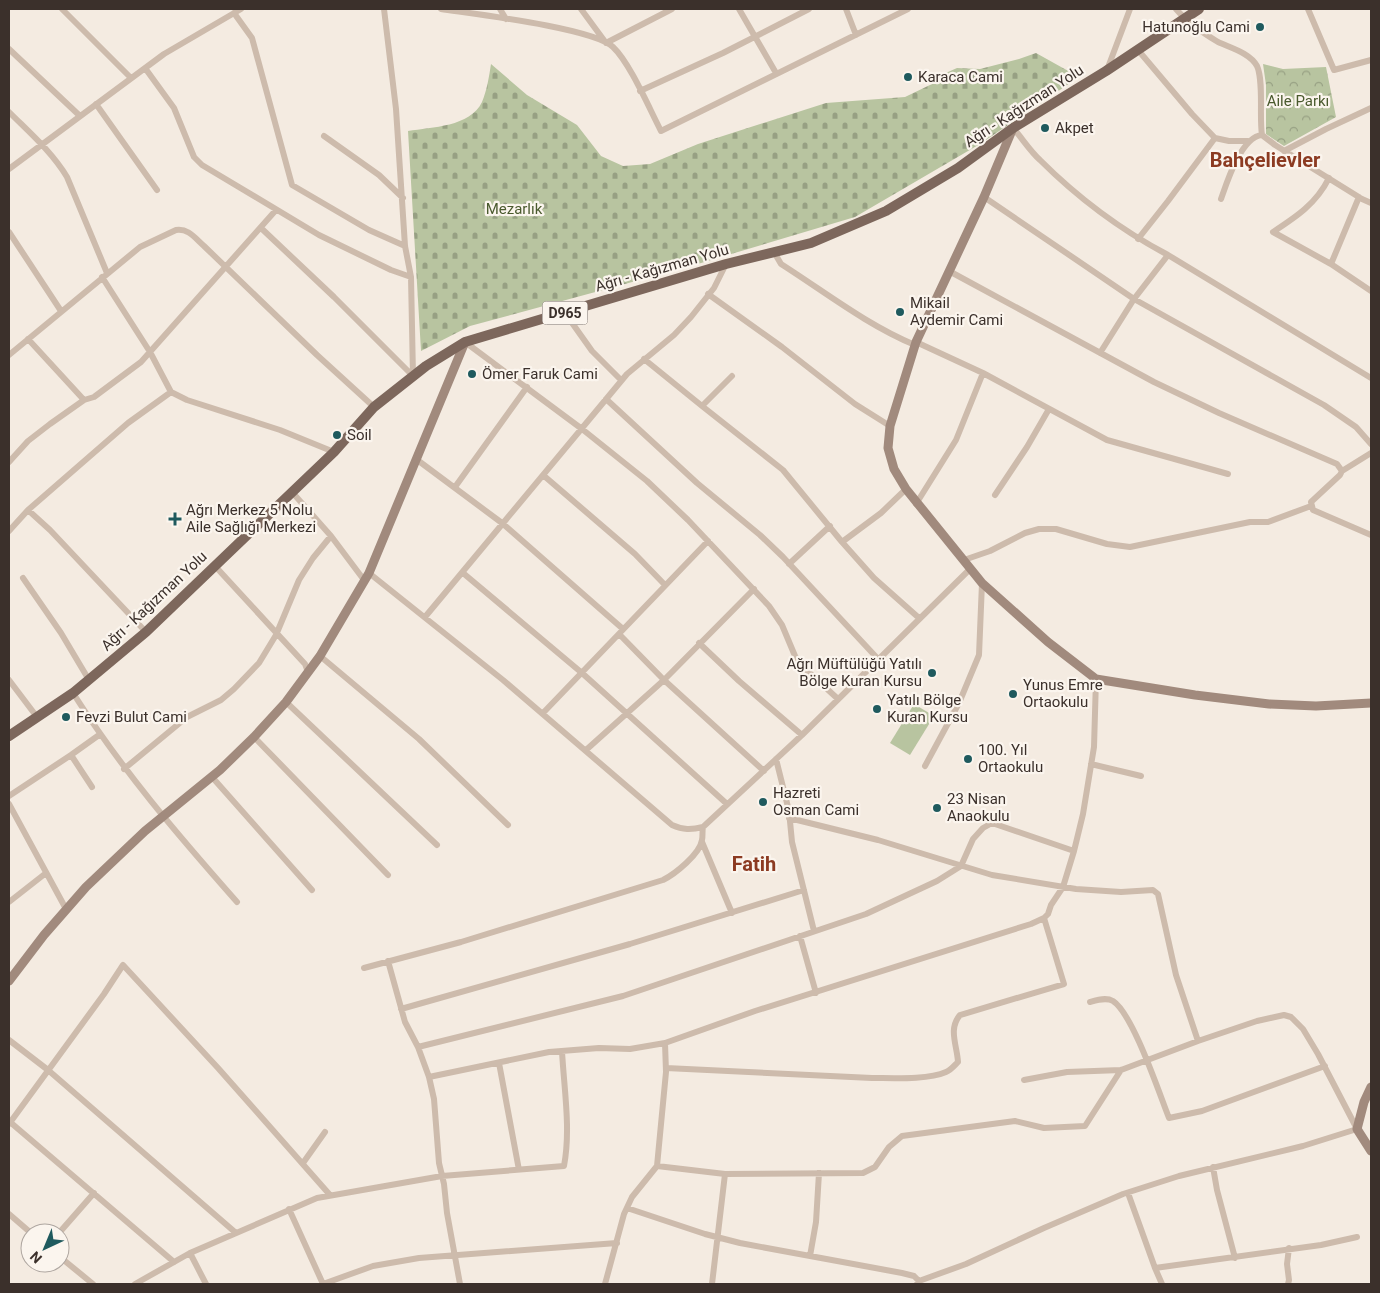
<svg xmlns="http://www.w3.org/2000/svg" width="1380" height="1293" font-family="Roboto,sans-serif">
  <defs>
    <pattern id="forest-crowns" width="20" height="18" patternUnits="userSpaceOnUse" patternTransform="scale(1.25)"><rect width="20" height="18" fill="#b8c4a0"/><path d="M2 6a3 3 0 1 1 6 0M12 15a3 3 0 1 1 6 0" fill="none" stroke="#97a083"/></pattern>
    <pattern id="cemetery-stones" width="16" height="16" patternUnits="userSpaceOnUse" patternTransform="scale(1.25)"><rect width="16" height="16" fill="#b8c4a0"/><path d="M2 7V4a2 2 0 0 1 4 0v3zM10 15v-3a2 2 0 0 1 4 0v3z" fill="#97a083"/></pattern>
  </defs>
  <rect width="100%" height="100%" fill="#f4ebe1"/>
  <path fill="#b8c4a0" d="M914 704 934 716 910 755 890 743Z"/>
  <path fill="url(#forest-crowns)" d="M1263 64 1283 69 1326 67 1336 117 1284 146 1266 134V85Z"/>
  <path fill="url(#cemetery-stones)" d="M1036 53 1079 77 980 144 855 217 691 266 470 326 421 351 408 131C432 127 470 127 482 102 487 90 489 77 491 64L527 95 577 125 601 156 623 166 650 164 698 144 826 103 905 97 932 84 948 72 957 68 980 69 1019 59Z"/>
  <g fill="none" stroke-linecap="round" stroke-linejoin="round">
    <path stroke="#cdbbac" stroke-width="6" d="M62 9 131 78
      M384 9 396 109 405 246 411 277 413 376
      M441 9C474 14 593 28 613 47 630 63 649 108 661 131L908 9
      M500 9 506 19
      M581 9 606 43 672 9
      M739 9 776 73
      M846 9 856 35
      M1176 9C1187 22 1203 33 1218 42 1231 48 1250 53 1257 66 1264 81 1259 117 1262 135L1275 145 1362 199 1371 203
      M1308 9 1334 70 1371 60
      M234 13 252 38 292 185 369 230 405 246
      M9 49 80 116
      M1138 50 1192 114 1215 138 1229 141H1248
      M145 68 174 108 194 157 202 165 319 235 391 270 411 277
      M1107 70 1130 9
      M640 91 723 53 809 9
      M96 104 157 190
      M9 112C30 133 52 152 67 177L107 273
      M1013 128C1022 138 1030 151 1040 160 1078 198 1121 230 1168 255L1371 378
      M324 136 379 175 403 198
      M1284 151 1326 129 1371 108
      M9 169 164 54 241 9
      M1329 178C1316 204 1296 217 1273 232L1331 264 1371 291
      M984 197 1134 299 1324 405 1356 427 1371 444
      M1221 199C1227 182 1241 137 1262 135
      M261 228 334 297 413 376
      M9 232 61 311
      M1138 239 1168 201 1215 138
      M774 252 781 264C825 292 867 325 915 345
      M1331 264 1359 197
      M949 271 1154 382 1219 413 1337 464 1342 471 1340 475 1311 502 1313 510 1371 535
      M102 277 150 352 171 392
      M708 294 782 347 855 404 890 426
      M565 313 592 351 621 380
      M28 339 84 400
      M465 342 582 429 647 481 688 520 769 606 782 625 795 656 803 667 838 699
      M916 342 983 373 1107 440 1228 474
      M1100 353 1134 299 1168 255
      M9 355 140 247 176 230C188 228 195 238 204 246L317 355 374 407
      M644 359 702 406 783 470 842 542 874 578 919 618
      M606 399 697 483 760 535 783 557 878 659
      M702 406 732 376
      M416 459 502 523 623 629
      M9 462 28 441 50 424 84 400 94 397 141 362 276 210
      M1342 471 1371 453
      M543 475 635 554 665 585
      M455 487 527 387
      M292 492 331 536 364 580
      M995 495 1027 447 1049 409
      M916 504 956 440 983 373
      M28 510 50 530 146 632
      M9 531 28 510 128 423 171 392 187 400 280 430 334 452
      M842 542 881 513 906 489
      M964 560 990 551 1025 533 1039 529H1056L1107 544 1130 547 1250 522H1268L1311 506
      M789 564 830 526
      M215 566 305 664 308 672
      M369 573 503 680 672 825C683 830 691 830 703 827L802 735 971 568
      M463 573 582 673 727 804
      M23 578 61 633 89 680
      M425 617 627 374 674 335 691 317 714 288 726 264
      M619 634 664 680 764 771
      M699 643 739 681 802 735
      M320 656 419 739 508 825
      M9 680 37 717
      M73 693C122 770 177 834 237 902
      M286 702 437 845
      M543 713 708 541
      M254 737 388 875
      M586 750 664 680 754 589
      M71 755 92 787
      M776 759 789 811 792 842 814 931
      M1091 764 1141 776
      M925 766 959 703 979 655 982 583
      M124 769 187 717 221 700 234 689 259 663 276 635 299 580 313 558 331 536
      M212 777 312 890
      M9 796 71 755 99 735
      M9 804 66 909
      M789 818 878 840 992 875 1076 889 1121 892 1153 890 1158 894 1176 975 1198 1041
      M702 842 732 913
      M9 902 46 873
      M800 936 816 993
      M388 961 405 1022 418 1047 429 1077 434 1099 439 1163 444 1184 447 1213 460 1284
      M364 968 461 942 663 880C675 874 700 854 702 840 703 836 702 831 703 827
      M1090 1002C1097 1000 1106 997 1113 1001 1133 1014 1159 1093 1169 1118L1202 1111 1325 1066
      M401 1009 630 944 804 890
      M9 1040 48 1070 236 1233
      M418 1047 623 996 866 914 937 881 961 866 973 839 983 828 992 823 1074 851
      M499 1063 519 1170
      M666 1068 872 1078C892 1078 928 1080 946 1072 951 1070 954 1066 958 1062 957 1045 948 1029 960 1015L1064 984 1044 918
      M429 1077 549 1052 599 1048 630 1049 665 1043 755 1011 1031 924 1044 918 1048 914 1051 905 1063 887 1074 851 1083 814 1094 747 1096 679
      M10 1122 174 1262
      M9 1124 104 994 123 965 218 1068 330 1195
      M303 1163 325 1132
      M657 1166 725 1174 863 1173 875 1167 889 1147 902 1136 1015 1121 1044 1128 1085 1126 1121 1070
      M1213 1167 1217 1190 1235 1258
      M1128 1193 1155 1268 1162 1284
      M627 1208 705 1234 740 1243 902 1273 914 1276 919 1281
      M289 1209 323 1284
      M9 1214 31 1233
      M59 1233 94 1193
      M190 1253 206 1284
      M810 1256 816 1222 819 1173
      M60 1257 93 1284
      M1155 1268 1321 1245 1357 1237
      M135 1284 190 1253 317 1198 442 1176 564 1166C571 1129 564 1089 562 1051
      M323 1284 373 1266 419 1258 617 1243
      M605 1284 624 1214 632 1197 657 1166 666 1072 665 1043
      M712 1284 725 1174
      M917 1284 919 1281 966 1264 1044 1228 1123 1194 1179 1176 1303 1146 1357 1129 1318 1054 1303 1029 1291 1017 1284 1015 1257 1021 1198 1041 1121 1070 1067 1072 1024 1080
      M1288 1284 1289 1280 1287 1264 1289 1248"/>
    <path stroke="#a18a7d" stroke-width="9" d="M1013 128 984 197 916 342 890 426 888 448 894 469 906 489 982 583 1048 642 1096 679 1195 695 1269 704 1316 706 1371 703
      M9 981 44 935 86 887 145 831 220 770 254 737 286 702 320 656 369 573 465 342
      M1371 1087 1364 1102 1357 1129 1371 1151"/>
    <path stroke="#7d675c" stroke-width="10" d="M9 736 73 693 146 632 334 452 374 407 426 366 465 342 726 264 811 243 886 211 958 168 1013 128 1106 71 1199 9"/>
  </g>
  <g fill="#1f5a5e" stroke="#fbf5ee" stroke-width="2">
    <circle cx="1260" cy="27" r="5"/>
    <circle cx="908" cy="77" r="5"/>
    <circle cx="1045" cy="128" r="5"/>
    <circle cx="900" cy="312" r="5"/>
    <circle cx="472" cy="374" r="5"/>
    <circle cx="337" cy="435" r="5"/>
    <path d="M172.5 511.5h5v5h5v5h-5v5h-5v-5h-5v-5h5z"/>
    <circle cx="932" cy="673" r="5"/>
    <circle cx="1013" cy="694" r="5"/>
    <circle cx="877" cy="709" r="5"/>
    <circle cx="66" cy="717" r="5"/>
    <circle cx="968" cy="759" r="5"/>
    <circle cx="763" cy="802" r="5"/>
    <circle cx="937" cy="808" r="5"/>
  </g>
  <g text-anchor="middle" stroke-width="4.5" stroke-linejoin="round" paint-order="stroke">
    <rect fill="#fbf5ee" stroke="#756b66" stroke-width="1" x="542.5" y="301.5" width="45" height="23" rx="4"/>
    <g font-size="14" font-weight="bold" fill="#3b302b">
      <text x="565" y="318">D965</text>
    </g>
    <g font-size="15" fill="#3b302b" stroke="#fbf5ee" text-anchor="start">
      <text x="1250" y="32" text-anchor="end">Hatunoğlu Cami</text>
      <text x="918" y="82">Karaca Cami</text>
      <text x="1055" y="133">Akpet</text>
      <text x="910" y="308">Mikail<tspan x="910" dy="17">Aydemir Cami</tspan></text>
      <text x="482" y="379">Ömer Faruk Cami</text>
      <text x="347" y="440">Soil</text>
      <text x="186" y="515">Ağrı Merkez 5 Nolu<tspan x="186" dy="17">Aile Sağlığı Merkezi</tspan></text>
      <text x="922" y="669" text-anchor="end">Ağrı Müftülüğü Yatılı<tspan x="922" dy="17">Bölge Kuran Kursu</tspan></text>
      <text x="1023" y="690">Yunus Emre<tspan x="1023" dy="17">Ortaokulu</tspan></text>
      <text x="887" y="705">Yatılı Bölge<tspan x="887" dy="17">Kuran Kursu</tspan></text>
      <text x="76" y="722">Fevzi Bulut Cami</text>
      <text x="978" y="755">100. Yıl<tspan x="978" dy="17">Ortaokulu</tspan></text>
      <text x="773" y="798">Hazreti<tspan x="773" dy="17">Osman Cami</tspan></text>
      <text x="947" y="804">23 Nisan<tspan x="947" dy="17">Anaokulu</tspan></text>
    </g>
    <g font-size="15" fill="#4a5a2e" stroke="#fbf5ee">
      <text x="1298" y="106">Aile Parkı</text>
      <text x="514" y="214">Mezarlık</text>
    </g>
    <g font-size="15" fill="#3b302b" stroke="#fbf5ee">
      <text transform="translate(1024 106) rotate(-33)" y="5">Ağrı - Kağızman Yolu</text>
      <text transform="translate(662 268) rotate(-16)" y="5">Ağrı - Kağızman Yolu</text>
      <text transform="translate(154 601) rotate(-43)" y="5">Ağrı - Kağızman Yolu</text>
    </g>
    <g font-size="20" font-weight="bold" fill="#8c3b22" stroke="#fbf5ee">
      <text x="1265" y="167">Bahçelievler</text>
      <text x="754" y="871">Fatih</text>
    </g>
  </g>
  <rect width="1380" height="1293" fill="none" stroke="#3b302b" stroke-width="20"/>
  <g transform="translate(45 1248) rotate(224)"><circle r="24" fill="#fbf5ee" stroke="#aea6a0"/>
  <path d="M0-4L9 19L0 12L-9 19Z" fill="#1f5a5e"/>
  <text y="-8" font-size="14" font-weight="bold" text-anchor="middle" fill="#3b302b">N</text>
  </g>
</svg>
